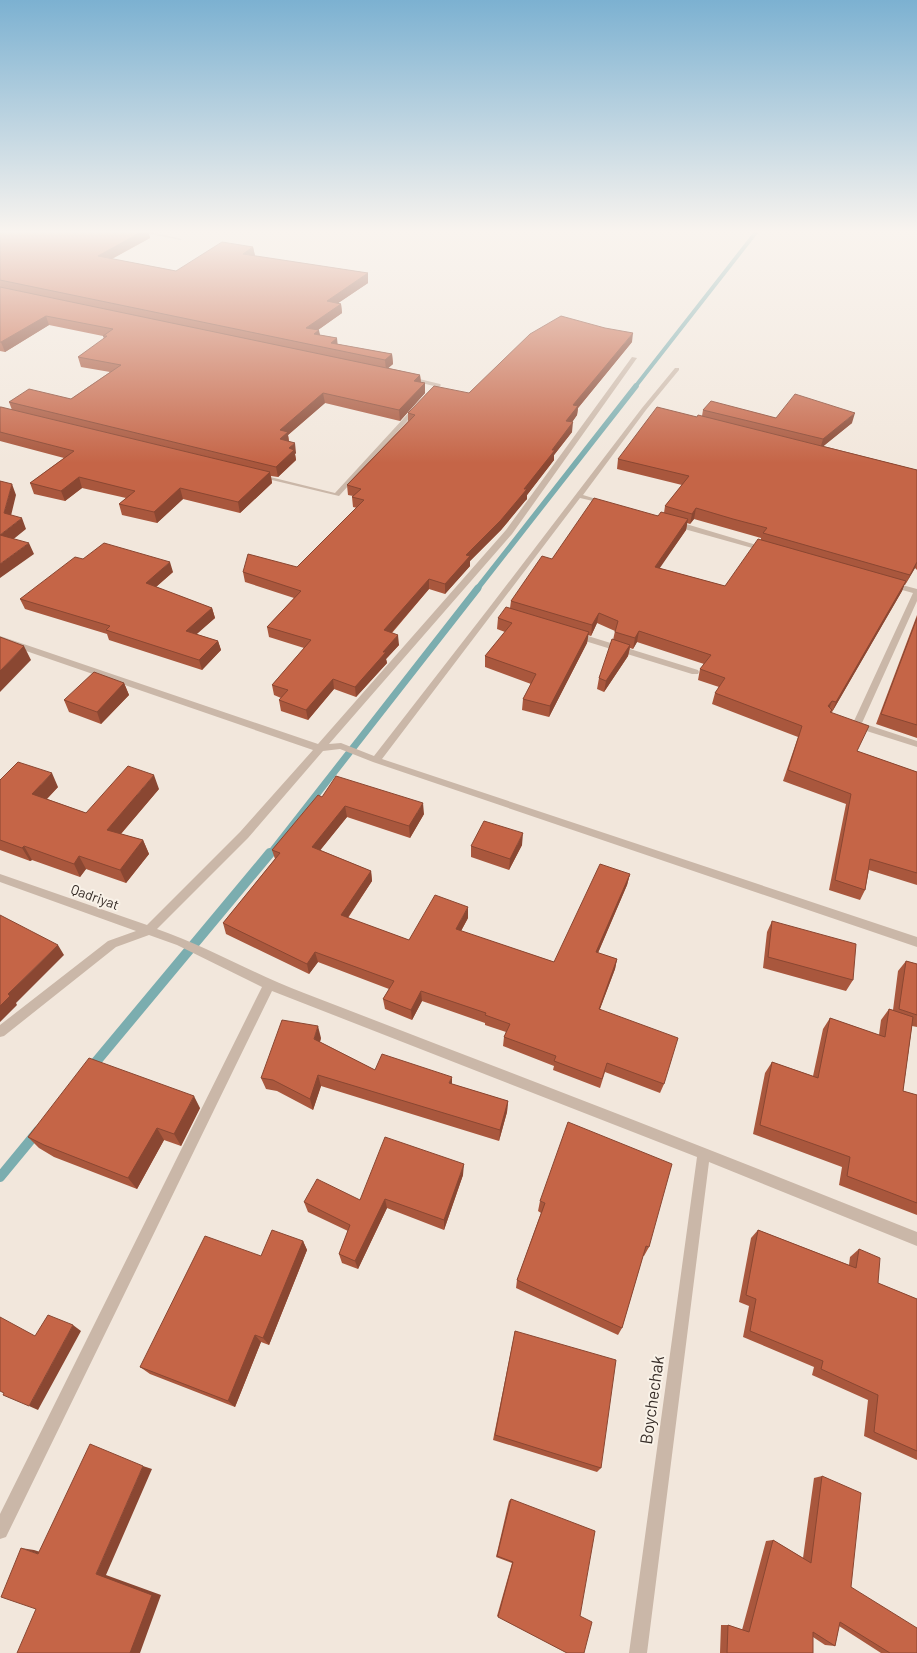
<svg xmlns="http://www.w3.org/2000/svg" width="917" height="1653" font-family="Barlow,sans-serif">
  <rect width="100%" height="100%" fill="#f2e7dc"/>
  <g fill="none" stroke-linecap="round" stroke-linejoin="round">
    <path stroke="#7badaf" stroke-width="4" d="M635 387 757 231"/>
    <path stroke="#7badaf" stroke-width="5.5" d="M477 589 636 386"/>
    <path stroke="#7badaf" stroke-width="7" d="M270 854 478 588"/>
    <path stroke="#7badaf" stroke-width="10" d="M90 1069 270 853
      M0 1177 38 1131"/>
    <path fill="#cab7a8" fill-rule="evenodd" d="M135 231H147L182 239 180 240Z
      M632 357 637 358 512 534 329 744 341 743 374 756 489 608 642 408 675 368H679V370L646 410 583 495 606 502V504L580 498 382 759 917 937V947L373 762 340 749 323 751 248 838 157 929C208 947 254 974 304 993 509 1072 713 1150 917 1232V1246L709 1162 647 1653H629L697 1157 272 991 6 1537 0 1539V1514L262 987 177 945 149 935 116 947 4 1036 0 1037V1025L108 941 136 931 0 882V874L147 925 240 832 313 750 0 642V636L318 744 506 530Z
      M407 376 440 384 441 385 431 396H427L426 395 434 386 405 379V377Z
      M414 407 419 408 339 496 255 476 258 474 335 493Z
      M670 521H676L770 549 766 551H763L670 525Z
      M888 582H891L917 589V601L862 723 917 741V747L854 727 851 724 854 721 913 593 888 586Z
      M575 632 698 670 699 672 698 674H692L572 637 571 635Z"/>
  </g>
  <path fill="#a9573d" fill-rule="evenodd" d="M0 231H148L150 238 112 259 176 271 253 247 255 256 368 273V283L338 303 341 304 342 313 318 330 320 335 337 338V344L392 354 393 364 388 368 420 375 421 382 425 383V393L400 421 325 403 288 435 289 441 296 453 295 454 296 460 278 477 271 476 272 483 240 513 183 499 157 523 122 515 119 504 126 498 82 488 65 501 34 494 30 483 64 458 0 441V407L12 410 9 402 71 399 110 372 81 367 78 357 104 339 103 336 49 325 5 352 0 351Z
    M632 342 578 408 577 415 572 422V432L554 455V460L527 495V499L525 501 501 530 470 561V566L445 594 429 589 392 633 399 645 386 659 387 663 356 697 334 689 308 720 281 711 279 700 281 698 274 695 272 685 304 648 269 637 267 627 294 598 245 582 243 572 297 567 357 508 353 507 352 497 353 496 348 495 347 485 408 421V413L469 393Z
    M703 410 776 418 852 423 823 446 917 470V570L915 568 905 585H904L902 591 832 712H831L857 751 917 772V885L869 870 865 890 860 900 829 890 846 804 783 781 798 737 712 704 715 693 719 687 698 680 700 669 704 664 637 642 633 649 630 648 628 656 604 692 597 689 599 678 613 640 615 631 597 623 591 636 588 635 587 643 549 717 522 710 523 699 531 684 485 667V656L505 632 497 629 498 618 510 608 511 601 552 559 664 513 665 506 682 485 617 469 618 459 697 417 702 416ZM694 519 761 538V540L725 586 659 568 686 530 687 523 690 524Z
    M83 559 173 572 156 587 212 608 215 618 196 634 218 641 221 650 202 670 109 640 107 634 25 609 20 599Z
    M917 615V738L876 724Z
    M124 683 129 695 101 724 69 712 64 700Z
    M0 780 58 787 47 799 86 813 159 789 121 834 143 840 149 854 126 883 86 869 80 877 32 860 30 861 0 850Z
    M322 797 424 814 410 838 347 817 320 850 371 871 372 881 348 918 409 940 468 918 461 931 554 962 630 874 627 885 598 953 617 959 615 969 600 1009 664 1084 660 1093 605 1072 600 1088 553 1070 554 1066 503 1046 504 1037 506 1032 485 1025V1023L422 1001 412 1020 385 1009 383 999 389 989 318 962 309 974 226 934 223 923 275 859 272 850Z
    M522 845 509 870 471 857V846Z
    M772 921 853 980 846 991 763 968 767 932Z
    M906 961 917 964V1027L912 1026 903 1091 917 1095V1215L839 1185 842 1167 753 1134 765 1073 772 1062 813 1076 823 1029 830 1018 879 1035 881 1020 889 1009 893 1010 898 971Z
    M321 1038 320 1042 375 1070 452 1084 508 1101 507 1112 499 1141 321 1086 313 1110 277 1091 266 1089 261 1078Z
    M200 1108 181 1146 164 1140 137 1189 54 1157 39 1148 28 1137Z
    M463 1175 444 1230 387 1208 358 1269 342 1263 339 1254 348 1231 308 1212 304 1202 360 1200Z
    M540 1201 649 1247 644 1256H643L622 1328 618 1335 516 1288 517 1280 541 1213 538 1211Z
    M758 1230 849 1265 850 1257 859 1249 878 1283 917 1299V1460L864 1436 868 1400 812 1375 814 1367 743 1337 749 1306 739 1302 751 1238Z
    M303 1241 307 1250 269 1345 261 1342 235 1407 150 1374 140 1367 261 1256Z
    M515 1331 601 1468 597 1472 493 1440Z
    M822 1476 851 1587 917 1653H881L839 1626 835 1646 825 1645 813 1637V1653H720L721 1625H728L742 1630 766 1541 773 1540 803 1558 814 1478Z
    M511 1499 567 1653 497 1616 512 1563 496 1557 509 1501Z"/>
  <path fill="#8a4732" d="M143 231H148L150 238 100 265 98 256Z
    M253 247 255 256 243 254Z
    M368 273V283L328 310 327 301Z
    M341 304 342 313 308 337 306 328Z
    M46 316 49 325 5 352 1 342Z
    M319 330 321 340 314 334Z
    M633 333 632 342 578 408 577 415 566 431V421L573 405Z
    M337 338 338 348 331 343Z
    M392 354 393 364 386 370 385 360Z
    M420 375 421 385 414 381Z
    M425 383V393L400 421 399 410Z
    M323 393 325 403 288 435 289 442 280 439V430Z
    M855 413 852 423 820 449 823 439Z
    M573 422 572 432 554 455V460L527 495V499L525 501 501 530 470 561V566L445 594V584L466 555 524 489 552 450Z
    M295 443 296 453 295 454 296 460 278 477 276 467 289 448Z
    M270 472 272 483 240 513 238 502Z
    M79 477 82 488 65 501 61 491Z
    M12 484 16 495 9 524 4 513Z
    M180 488 183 499 157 523 154 512Z
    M696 508 694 519 690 524 692 514Z
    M22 518 26 529 5 546 0 535Z
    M688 519 686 530 653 578 655 567Z
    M29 543 34 554 0 578V564Z
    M170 562 173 572 149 593 146 583Z
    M917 562 915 568 905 585 910 575Z
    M429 579V589L385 640 384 630Z
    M906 581 902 591 832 712 836 702Z
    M212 608 215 618 189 641 186 631Z
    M599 613 597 623 591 636 592 625Z
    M639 631 637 642 633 649 635 638Z
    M589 632 587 643 549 717 550 706Z
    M398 635 399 645 386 659 387 663 356 697 355 687 383 652Z
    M218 641 221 650 202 670 199 660Z
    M630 645 628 656 604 692 606 681Z
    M24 646 31 660 0 692V671Z
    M333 679 334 689 308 720 306 710Z
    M124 683 129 695 101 724 97 712Z
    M832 701 828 712V706Z
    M52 773 58 787 39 807 32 794Z
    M154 775 159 789 113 843 107 830Z
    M423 803 424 814 410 838 409 826Z
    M345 806 347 817 314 858 312 847Z
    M523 833 522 845 509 870 510 859Z
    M143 840 149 854 126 883 120 870Z
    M24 846 32 860 30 861 22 848Z
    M79 856 86 869 80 877 74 864Z
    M371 871 372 881 342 926 341 915Z
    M630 874 627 885 594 962 596 952Z
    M468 907V918L456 940V929Z
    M58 945 64 955 16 1003 17 1005 0 1022V1006L8 994Z
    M315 952 318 962 309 974 307 964Z
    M617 959 615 969 596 1019 599 1009Z
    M421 991 422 1001 412 1020 411 1010Z
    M318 1026 321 1038 317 1051 314 1039Z
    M318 1075 321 1086 313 1110 310 1099Z
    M452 1077V1088L449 1083Z
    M194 1096 200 1108 181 1146 174 1134Z
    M508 1101 507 1112 499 1141 500 1130Z
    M157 1128 164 1140 137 1189 128 1178Z
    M464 1164 463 1175 444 1230V1220Z
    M385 1199 387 1208 358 1269 355 1261Z
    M303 1241 307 1250 269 1345 263 1338Z
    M73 1325 81 1331 38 1410 29 1406Z
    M255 1335 261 1342 235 1407 228 1401Z
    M143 1466 152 1469 106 1575 161 1595 140 1653H130L96 1574Z
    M21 1548 34 1550 50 1555 38 1554Z"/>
  <path fill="#c56547" stroke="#8a4732" d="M0 231H143L98 256 176 271 222 242 253 247 243 254 368 273 327 301 341 304 306 328 319 330 314 334 337 338 331 343 392 354 385 360 0 280Z
    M0 287 420 375 414 381 425 383 399 410 323 393 280 430 288 432 280 439 295 443 289 448 294 450 276 467 9 402 29 389 71 399 121 365 78 357 107 336H103L113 329 46 316 1 342H0Z
    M561 316 605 328 633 333 573 405 578 406 566 421 573 422 552 450H555L524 489H527L501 520 466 555 470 556 445 584 429 579 384 630 398 635 383 652H386L355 687 333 679 306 710 279 700 288 690 272 685 311 640 267 627 301 591 243 572 248 554 297 567 364 500 352 497 361 489 347 485 415 415 408 413 434 386 469 393 530 334Z
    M795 394 855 413 823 439 703 410 711 401 776 418Z
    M0 407H1L270 472 238 502 180 488 154 512 119 504 135 491 79 477 61 491 30 483 74 451 0 432Z
    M657 407 697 417 698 415 917 470V562L910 575 763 533 767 528 733 519 696 508 692 514 665 506 689 476 618 459Z
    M0 481 12 484 4 513 22 518 0 535 29 543 0 564Z
    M594 498 658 516 661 512 688 519 655 567 725 586 758 539 906 581 836 702 832 701 828 706 832 710 830 712 869 726 857 751 917 772V873L870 859 865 890 835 880 851 794 788 770 802 726 715 693 725 678 700 669 711 655 639 631 635 638 615 632 618 621 599 613 592 625 511 601 542 556 552 559Z
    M104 543 170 562 146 583 212 608 186 631 218 641 199 660 106 630 110 626 20 599 75 557 83 559Z
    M506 607 589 632 550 706 523 699 536 674 485 656 512 623 498 618Z
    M917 618V725L881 714Z
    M0 637 24 646 0 671Z
    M612 639 630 645 606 681 599 678Z
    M94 672 124 683 97 712 64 700Z
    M18 762 52 773 32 794 86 813 128 766 154 775 107 830 143 840 120 870 79 856 74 864 24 846 22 848 0 840V780Z
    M336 776 423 803 409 826 345 806 312 847 371 871 341 915 409 940 435 895 468 907 456 929 554 962 600 864 630 874 596 952 617 959 599 1009 678 1038 664 1084 607 1063 602 1079 554 1061 556 1056 504 1037 510 1024 485 1015 486 1013 421 991 411 1010 383 999 394 981 315 952 307 964 223 923 280 853 272 850 318 795 322 797Z
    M484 821 523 833 510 859 471 846Z
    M0 915 58 945 8 994 10 996 0 1006Z
    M772 921 856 944 853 980 768 957Z
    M906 961 917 964V1015L899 1009Z
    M889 1009 913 1017 903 1091 917 1095V1203L847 1176 850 1157 760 1125 772 1062 818 1078 830 1018 885 1037Z
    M282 1020 318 1026 314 1039 375 1070 382 1054 452 1077 449 1083 508 1101 500 1130 318 1075 310 1099 273 1080 261 1078Z
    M89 1058 194 1096 174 1134 157 1128 128 1178 44 1145 28 1137Z
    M568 1122 672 1164 649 1247 646 1246 622 1328 517 1280 545 1203 540 1201Z
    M385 1137 464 1164 444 1220 385 1199 355 1261 339 1254 350 1225 304 1202 317 1179 360 1200Z
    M272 1230 303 1241 263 1338 255 1335 228 1401 140 1367 205 1236 261 1256Z
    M758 1230 856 1268 859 1249 880 1258 878 1283 917 1299V1451L874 1432 878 1395 821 1369 823 1361 750 1331 756 1299 746 1295Z
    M48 1315 73 1325 29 1406 3 1395 4 1393 0 1391V1317L35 1336Z
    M515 1331 616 1360 601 1468 495 1435Z
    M90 1444 143 1466 96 1574 152 1595 130 1653H17L36 1609 1 1597 21 1548 38 1554Z
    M822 1476 861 1493 851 1587 917 1628V1653H890L840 1622 835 1646 813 1632V1653H727L728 1625 749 1632 773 1540 811 1563Z
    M511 1499 595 1531 580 1616 592 1622 584 1653H567L498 1617 513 1562 497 1556Z"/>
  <linearGradient id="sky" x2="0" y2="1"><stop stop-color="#7cb1d1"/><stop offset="0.5" stop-color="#f9f4ef"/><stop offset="1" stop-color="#f9f4ef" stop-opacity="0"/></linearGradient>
  <rect width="917" height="463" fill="url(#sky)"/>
  <g text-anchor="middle" stroke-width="4" stroke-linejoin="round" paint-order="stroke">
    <g font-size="14" fill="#372d28" stroke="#f9f2e8">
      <text transform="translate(95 897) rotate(20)" y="5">Qadriyat</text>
    </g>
    <g font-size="17" fill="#372d28" stroke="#f9f2e8">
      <text transform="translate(652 1400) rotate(-82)" y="6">Boychechak</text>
    </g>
  </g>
</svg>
